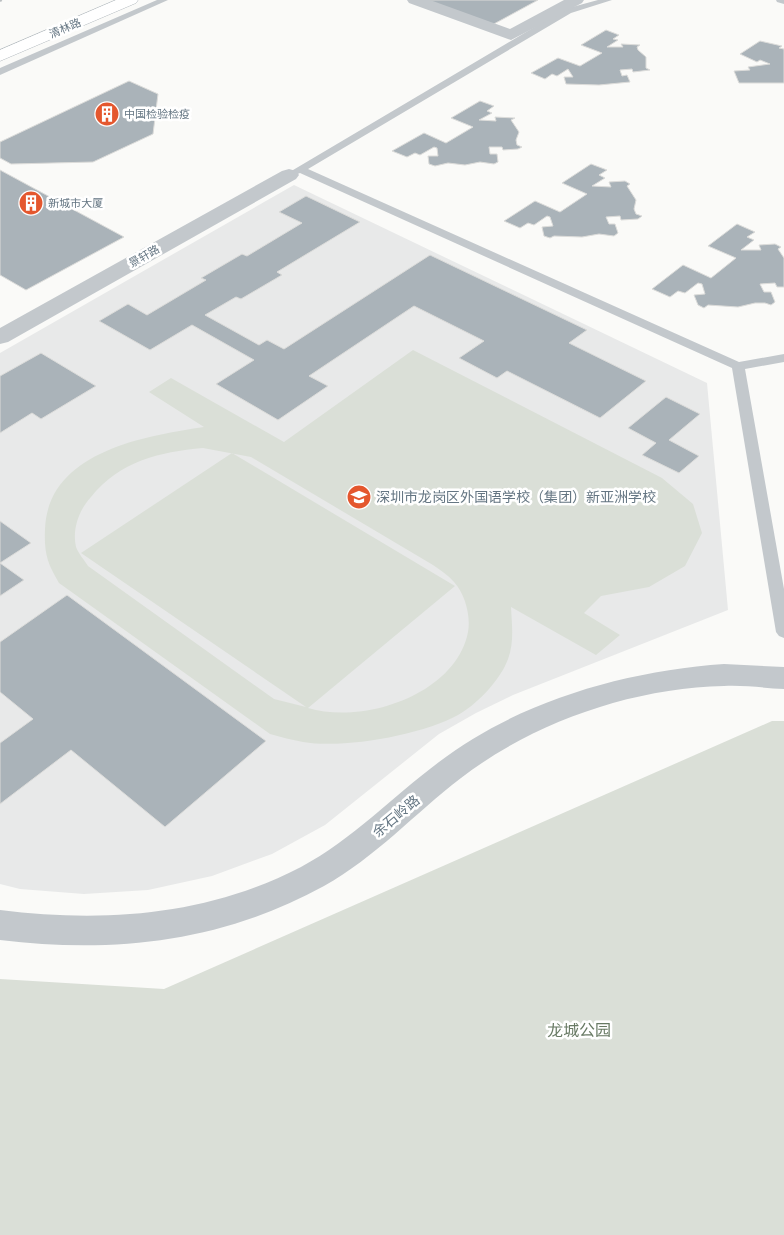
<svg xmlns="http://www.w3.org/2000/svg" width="784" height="1235" font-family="Montserrat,'Noto Sans SC',sans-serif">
  <rect width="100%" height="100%" fill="#fafaf8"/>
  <path fill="#e8e9e9" d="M294 185 707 383 728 610 513 695 476 713 439 734 325 825 272 854 212 876 148 890 84 894 20 889 0 884V353Z"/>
  <path fill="#dadfd7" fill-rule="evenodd" d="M413 350 662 478 693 504 702 533 685 566 649 587 601 596 584 613 620 635 596 655 511 607C512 628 515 646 505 666 496 684 476 705 458 715 422 735 344 749 303 742 292 740 281 737 270 734L59 583C47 563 44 553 45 529 48 452 144 436 204 427L149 392 171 378 284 442ZM203 448 251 457 433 565C440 570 448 575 454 582 465 594 471 616 468 632 456 694 364 725 308 708L455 586 232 453 81 553 306 707 274 699 88 566C85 561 78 553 76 547 72 529 79 510 91 497 120 461 159 452 203 448Z
    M772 721H784V1235H0V979L164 989Z"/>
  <path fill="#aab3b9" stroke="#dcdcda" d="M424 0H538L492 25Z
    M606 30 619 35 613 39 618 40 607 47H623L621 44 640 45 637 47 638 50 646 57V68L650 70 633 72 632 69 620 70 622 76 627 75 630 82 599 85 566 84 564 77H573L568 69 557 76 552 74 545 79 531 73 558 58 580 66 602 53 581 45Z
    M760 41 782 46 779 48 784 49V83H739L734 71 750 70 748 67 770 64 760 60 757 62 740 54Z
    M129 81 158 94 153 134 93 162 11 164 0 158V142Z
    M480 101 494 106 487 111 492 113 479 120 496 121 495 117 515 118 511 120 519 132 516 140 517 145 522 147 518 149 503 150 502 147H489L490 154H497L498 162 494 164 480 162 465 165 448 163 435 166 429 164 428 156H438L437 148 434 147 420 155 415 153 407 157 392 151 424 133 446 143 473 127 451 118Z
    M591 164 607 170 599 175 605 178 592 186 611 187 609 182 625 181 630 184 627 186 636 200 634 209 636 214 642 216 638 219 621 220 620 216 606 217 609 224H615L618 233 614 236 599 234 582 237 554 236 550 238 544 236 542 227 553 226 550 217 547 216 534 225 528 223 520 228 504 221 535 201 560 212 587 194 562 183Z
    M0 170 124 237 26 290 0 275Z
    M306 196 360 222 277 272 282 275 241 299 236 297 205 315 259 345 267 340 284 349 430 255 587 330 569 343 646 381 600 418 507 371 497 378 459 358 484 341 414 306 309 376 328 386 278 420 216 384 254 360 192 325 150 350 99 321 128 304 147 315 206 280 201 278 242 254 247 256 302 223 279 212Z
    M737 224 755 232 747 237 754 240 741 250H761L759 245 775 244 781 247 778 249 784 258V287H777L775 283 760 284 764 292H771L775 302 771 305 765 303H755L738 307 708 305 704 308 698 305 694 295 705 294 702 284 698 283 685 293 678 291 670 297 652 289 683 265 711 278 736 258 708 246Z
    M41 353 96 386 41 419 32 413 0 433V376Z
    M666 397 700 414 669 440 699 456 679 473 642 455 656 443 628 428Z
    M0 521 31 543 0 563 24 580 0 596Z
    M67 595 266 741 165 827 71 750 0 804V743L33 719 0 692V642Z"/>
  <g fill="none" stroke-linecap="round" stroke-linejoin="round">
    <defs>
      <path id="secondary" d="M116 0H138L136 3 0 61V50Z"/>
    </defs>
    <use href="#secondary" stroke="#b3babf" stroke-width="1"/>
    <path stroke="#bbbfc2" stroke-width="2" stroke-dasharray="2 2" stroke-linecap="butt" d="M0 1 2 0"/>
    <path fill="#c3c8cc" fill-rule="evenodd" d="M157 0H168L0 75V68Z
      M598 0H612L571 13 308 169 739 362 784 354V362L745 369 784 589V638L779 636 776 632 732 368 300 173 293 176 288 173 565 9Z
      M776 0H784V4L777 2Z"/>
    <path fill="#c3c8cc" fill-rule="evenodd" d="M407 0H430L510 29 564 0H584L582 3 511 40 409 3Z
      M289 169 296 171 299 175 296 179 8 342 0 344V328L282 171Z
      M724 664 784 667V689C764 688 744 685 724 686 632 688 534 722 461 778 414 814 376 857 324 886 222 942 114 954 0 940V910C103 923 207 916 301 867 353 839 392 797 439 762 519 701 625 671 724 664Z"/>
    <use href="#secondary" fill="#fff" fill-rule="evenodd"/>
  </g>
  <defs>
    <symbol id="building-disc" viewBox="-11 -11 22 22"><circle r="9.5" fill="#e4572e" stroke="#fff"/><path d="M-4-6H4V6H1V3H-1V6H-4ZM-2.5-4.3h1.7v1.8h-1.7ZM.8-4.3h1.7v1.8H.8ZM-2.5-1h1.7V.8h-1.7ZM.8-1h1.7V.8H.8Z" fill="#fff"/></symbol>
    <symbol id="school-disc" viewBox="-11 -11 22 22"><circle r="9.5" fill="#e4572e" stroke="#fff"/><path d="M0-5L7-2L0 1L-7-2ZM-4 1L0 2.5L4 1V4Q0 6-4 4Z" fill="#fff"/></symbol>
  </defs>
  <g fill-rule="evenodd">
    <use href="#building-disc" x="93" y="100" width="28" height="28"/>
    <use href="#building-disc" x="17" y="189" width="28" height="28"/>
    <use href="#school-disc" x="345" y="483" width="28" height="28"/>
  </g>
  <g text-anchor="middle" stroke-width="5" stroke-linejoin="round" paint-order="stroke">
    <g font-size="11" fill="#657683" stroke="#fff">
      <text transform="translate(65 28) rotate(-23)" y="4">清林路</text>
      <text transform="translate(144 256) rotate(-29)" y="4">景轩路</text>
    </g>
    <g font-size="11" fill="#657683" stroke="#fff" text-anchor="start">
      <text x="124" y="118">中国检验检疫</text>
      <text x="48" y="207">新城市大厦</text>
    </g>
    <g font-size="14" fill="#657683" stroke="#fff" text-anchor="start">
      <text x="376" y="502">深圳市龙岗区外国语学校（集团）新亚洲学校</text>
    </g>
    <g font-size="14" fill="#657683" stroke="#fff">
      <text transform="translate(396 816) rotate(-40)" y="5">余石岭路</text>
    </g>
    <g font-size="16" fill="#687a64" stroke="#fff">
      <text x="579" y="1036">龙城公园</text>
    </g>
  </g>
</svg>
